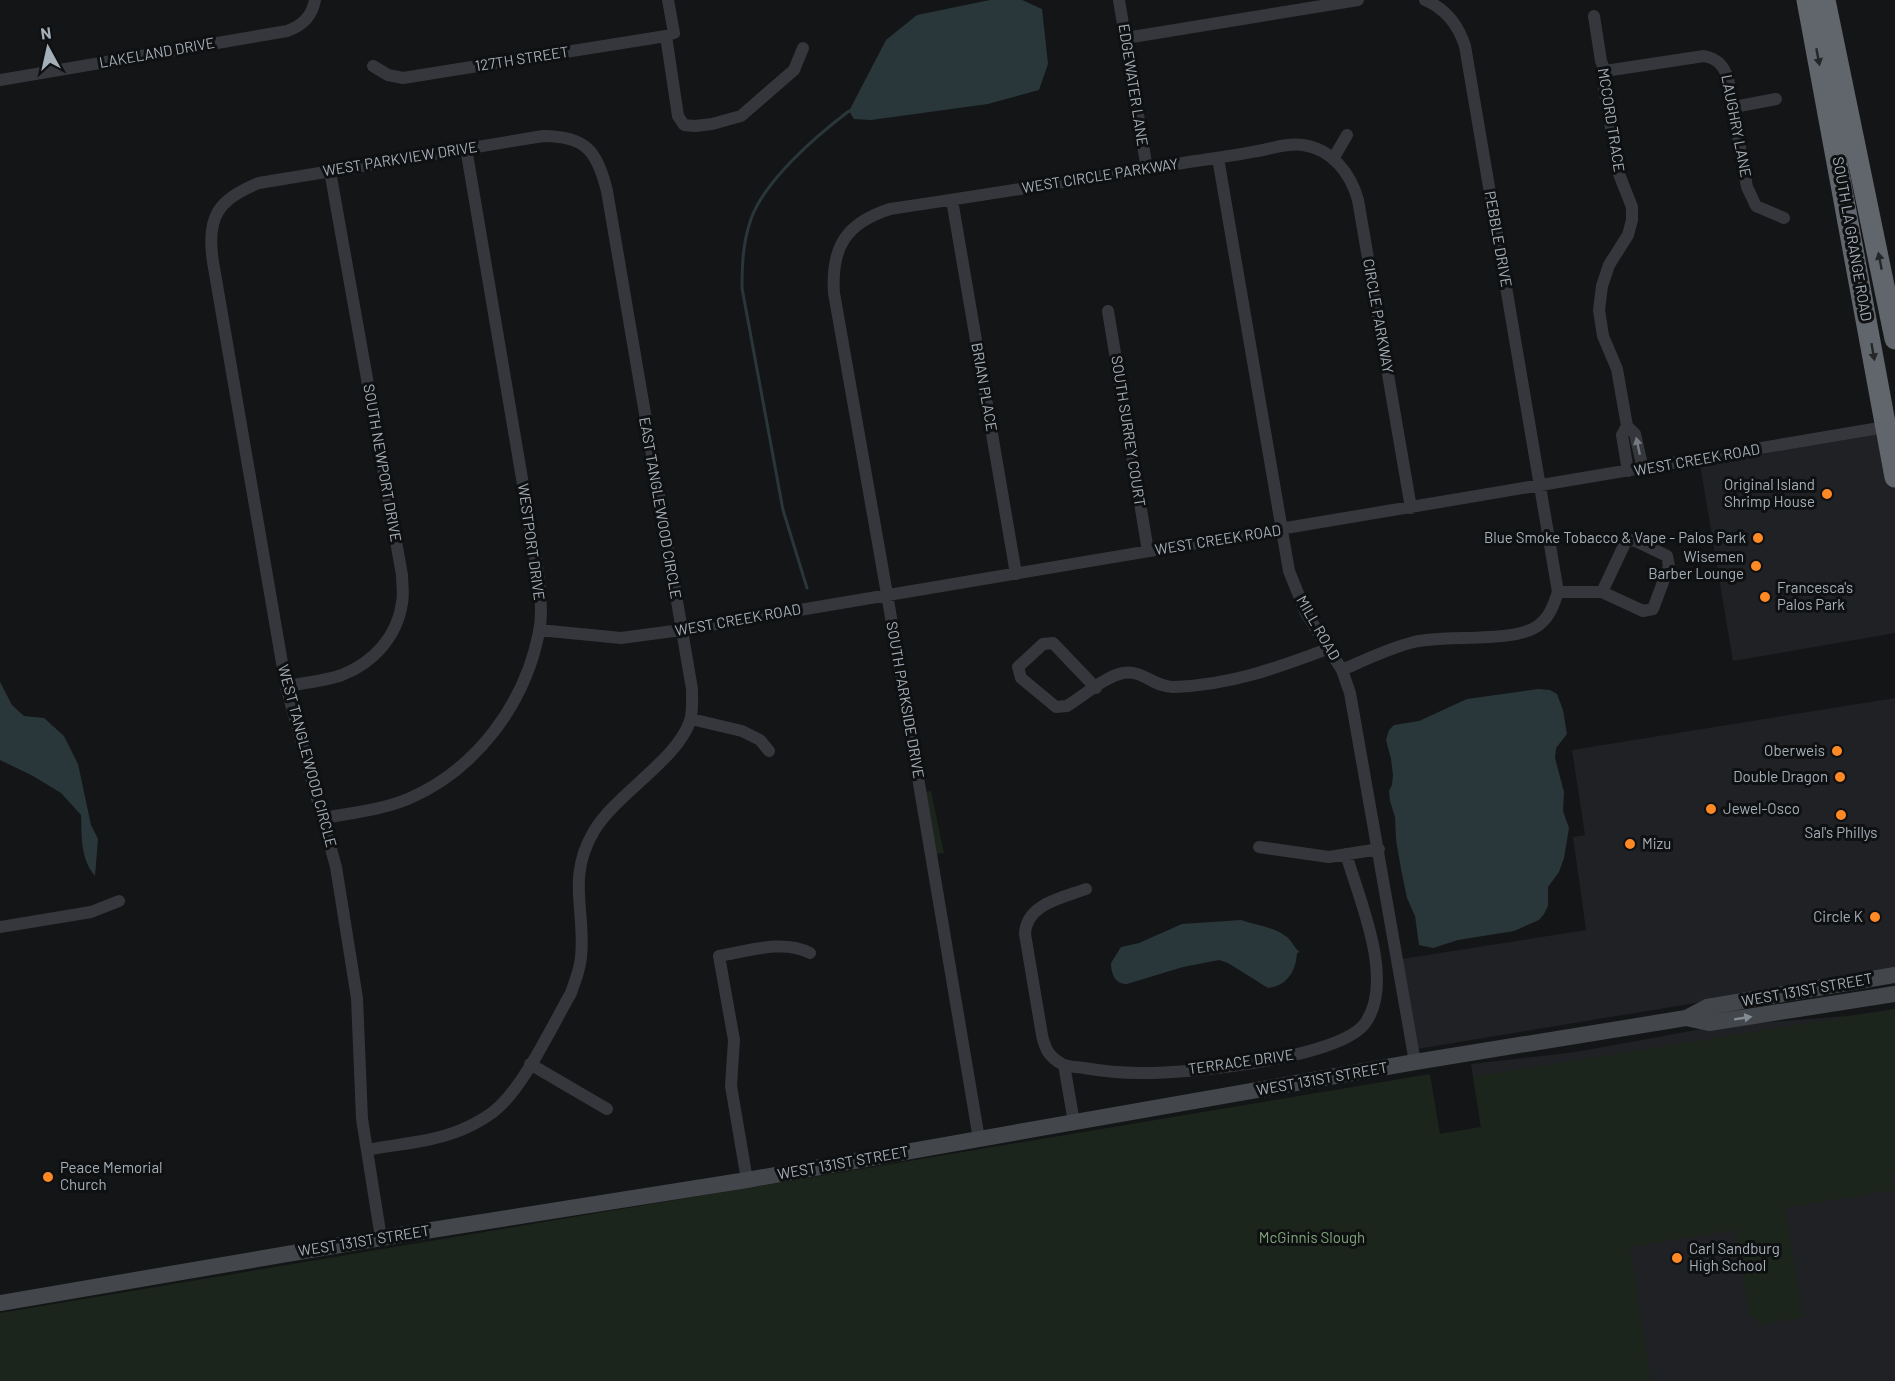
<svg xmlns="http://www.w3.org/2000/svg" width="1895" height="1381" font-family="Barlow,sans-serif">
  <rect width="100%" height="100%" fill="#141516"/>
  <path fill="#202124" d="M1885 433 1895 486V633L1733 661 1700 464Z
    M1895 698V970L1417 1049 1402 959 1586 930 1573 837 1585 835 1572 750Z
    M1895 1009V1381H1480L1439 1134 1481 1127 1471 1064 1576 1052 1718 1026 1848 1016Z"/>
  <path fill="#1c251c" d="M931 791 944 853 936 854 926 792Z
    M1895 1009V1171L1890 1172 1894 1190 1785 1208 1803 1317 1758 1325 1757 1317 1750 1318 1735 1230 1630 1247 1651 1381H0V1313L1430 1074 1440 1134 1481 1127 1473 1077Z"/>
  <path fill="#29373b" d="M990 0H1022L1042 9 1048 64 1039 90 988 104 871 120 854 119 849 111 886 40 917 15Z
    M0 682 12 705 24 716 44 718 64 736 78 764 91 825 98 839 95 876C80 858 82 837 81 815L61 793 33 776 0 760Z
    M1538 689 1550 690 1557 694 1563 710 1567 734 1556 748 1555 758 1564 792 1563 811 1569 828 1564 858 1559 872 1548 887V906L1544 914 1539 920 1514 931 1458 940 1433 948 1419 945 1415 916 1407 898 1401 869 1396 840 1395 817 1390 801 1389 791 1392 785 1393 775 1391 759 1386 740 1389 730 1394 725 1419 721 1467 699Z
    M1241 920C1257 926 1273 926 1287 937 1293 942 1294 948 1300 952L1297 953C1296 971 1287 986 1268 988L1228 963 1219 960 1183 967 1127 984C1115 984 1111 974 1111 963L1121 947 1139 943 1182 924Z"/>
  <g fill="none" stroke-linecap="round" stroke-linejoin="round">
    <path stroke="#29373b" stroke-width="3" d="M807 588 783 510 742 288C742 264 743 242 751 219 765 180 816 136 849 111"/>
    <path stroke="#35373c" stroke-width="12" d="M1119 0 1147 169
      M1594 16 1601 61 1605 71 1604 87 1619 174 1632 207V220L1628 235 1609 265 1602 286 1599 310 1603 336 1617 369 1627 426 1622 435 1628 471
      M666 36 678 116 684 125 695 126 712 124 741 116 794 70 803 48
      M1126 38 1358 0
      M373 66 388 75 403 78 666 36 674 33 668 0
      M1605 71 1704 56C1718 59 1723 65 1728 78L1747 187 1756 206 1784 218
      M0 80 287 31C302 26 312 17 315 0
      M1734 107 1776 99
      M1218 158 1289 571 1306 613 1342 670 1350 693 1415 1062
      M1333 159 1347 135
      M952 200 1016 574
      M1108 311 1148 551
      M1627 426 1635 434 1643 469
      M1558 592H1602L1643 611 1653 609 1669 566 1667 556 1634 540 1626 541 1602 592
      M539 630 621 638 681 630 1891 426
      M1342 670C1365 660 1389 648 1414 642 1446 634 1518 644 1540 624 1550 616 1554 604 1558 592L1465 46C1458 24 1446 9 1425 0
      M286 686C304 683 325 681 342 675 373 663 397 637 402 603 404 595 402 584 402 575L330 171
      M1096 688 1053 643 1043 644 1018 667 1021 678 1056 707 1067 706C1082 697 1106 676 1123 673 1142 669 1155 688 1174 687 1231 685 1277 668 1330 648
      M691 719 742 731 760 740 769 751
      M323 818C351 813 381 810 408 799 476 770 525 704 539 632 543 613 540 592 538 573L466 148
      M1259 847 1329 857 1379 849
      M1086 889C1062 898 1026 904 1025 934L1042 1035C1045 1049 1049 1057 1062 1064 1068 1067 1077 1067 1084 1068 1102 1071 1120 1073 1139 1073 1183 1074 1342 1059 1366 1022 1395 979 1359 899 1346 854
      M0 927 91 912 119 901
      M530 1064 607 1109
      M1064 1065 1074 1122
      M979 1139 887 594 834 293C831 247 846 223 890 209 992 194 1094 177 1195 161 1218 158 1240 154 1263 150 1276 147 1290 143 1303 145 1332 149 1351 174 1358 200L1411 508
      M367 1150C398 1144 432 1142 461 1130 475 1124 490 1116 500 1106 527 1080 552 1026 571 993 575 981 580 970 581 957 586 911 566 878 594 831 617 793 677 760 690 721 693 711 692 699 692 689L607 191C597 151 586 136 543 136L259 183C218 199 206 217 213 262L286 686 336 867 357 998 362 1119 381 1238
      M747 1180 731 1086 734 1040 719 956C748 951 783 939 810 953"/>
    <path stroke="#43474c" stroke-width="16" d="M1686 1018 1709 1023 1895 994
      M0 1303 381 1238 747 1180 1415 1062 1686 1018 1707 1007 1895 975"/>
    <path stroke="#61666d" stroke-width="21" d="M1807 0 1895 477
      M1825 0 1895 339"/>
  </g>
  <defs><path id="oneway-solid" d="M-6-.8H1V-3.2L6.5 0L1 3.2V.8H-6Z" transform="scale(1.5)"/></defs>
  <g fill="#242628">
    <use href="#oneway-solid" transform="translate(1818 57) rotate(79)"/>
    <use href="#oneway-solid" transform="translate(1880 261) rotate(-101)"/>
    <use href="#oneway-solid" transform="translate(1873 352) rotate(80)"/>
  </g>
  <use fill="#737980" href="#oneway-solid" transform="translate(1638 446) rotate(-102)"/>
  <use fill="#838b92" href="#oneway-solid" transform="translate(1743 1018) rotate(-9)"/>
  <g fill="#ff8924" stroke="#0f1011" stroke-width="2">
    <circle cx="1827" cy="494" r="6"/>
    <circle cx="1758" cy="538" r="6"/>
    <circle cx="1756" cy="566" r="6"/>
    <circle cx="1765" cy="597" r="6"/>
    <circle cx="1837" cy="751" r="6"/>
    <circle cx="1840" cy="777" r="6"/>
    <circle cx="1711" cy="809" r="6"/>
    <circle cx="1841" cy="815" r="6"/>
    <circle cx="1630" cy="844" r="6"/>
    <circle cx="1875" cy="917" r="6"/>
    <circle cx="48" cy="1177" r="6"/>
    <circle cx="1677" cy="1258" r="6"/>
  </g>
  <g text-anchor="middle" stroke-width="6" stroke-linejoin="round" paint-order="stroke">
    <g font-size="15" fill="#a5afb8" stroke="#0f1011">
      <text transform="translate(157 53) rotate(-10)" y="5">LAKELAND DRIVE</text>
      <text transform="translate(522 59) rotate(-9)" y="5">127TH STREET</text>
      <text transform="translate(1133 85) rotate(81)" y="5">EDGEWATER LANE</text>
      <text transform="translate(1611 120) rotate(81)" y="5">MCCORD TRACE</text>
      <text transform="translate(1736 126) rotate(79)" y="5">LAUGHRY LANE</text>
      <text transform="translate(400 159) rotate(-9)" y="5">WEST PARKVIEW DRIVE</text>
      <text transform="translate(1100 176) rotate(-9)" y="5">WEST CIRCLE PARKWAY</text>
      <text transform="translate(1498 239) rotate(80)" y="5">PEBBLE DRIVE</text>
      <text transform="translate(1852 239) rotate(80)" y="5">SOUTH LA GRANGE ROAD</text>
      <text transform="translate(1378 316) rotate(80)" y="5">CIRCLE PARKWAY</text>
      <text transform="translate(984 387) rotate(80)" y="5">BRIAN PLACE</text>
      <text transform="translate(1128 431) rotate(81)" y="5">SOUTH SURREY COURT</text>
      <text transform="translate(1697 460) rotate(-10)" y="5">WEST CREEK ROAD</text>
      <text transform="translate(382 463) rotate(80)" y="5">SOUTH NEWPORT DRIVE</text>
      <text transform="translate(660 508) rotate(80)" y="5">EAST TANGLEWOOD CIRCLE</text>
      <text transform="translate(1218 540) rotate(-9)" y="5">WEST CREEK ROAD</text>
      <text transform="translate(531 542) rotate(82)" y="5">WESTPORT DRIVE</text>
      <text transform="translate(738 620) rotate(-10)" y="5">WEST CREEK ROAD</text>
      <text transform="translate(1318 628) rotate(60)" y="5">MILL ROAD</text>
      <text transform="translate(905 700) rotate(80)" y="5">SOUTH PARKSIDE DRIVE</text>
      <text transform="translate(307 756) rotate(75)" y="5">WEST TANGLEWOOD CIRCLE</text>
      <text transform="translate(1807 990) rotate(-10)" y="5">WEST 131ST STREET</text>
      <text transform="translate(1241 1062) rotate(-8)" y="5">TERRACE DRIVE</text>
      <text transform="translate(1322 1079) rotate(-10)" y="5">WEST 131ST STREET</text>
      <text transform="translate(843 1163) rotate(-10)" y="5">WEST 131ST STREET</text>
      <text transform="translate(364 1241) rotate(-9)" y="5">WEST 131ST STREET</text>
    </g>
    <g font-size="15" fill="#a5afb8" stroke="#0f1011" text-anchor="end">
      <text x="1815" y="490">Original Island<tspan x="1815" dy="17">Shrimp House</tspan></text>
      <text x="1746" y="543">Blue Smoke Tobacco &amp; Vape - Palos Park</text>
      <text x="1744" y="562">Wisemen<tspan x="1744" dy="17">Barber Lounge</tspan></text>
      <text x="1777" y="593" text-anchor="start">Francesca's<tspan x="1777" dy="17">Palos Park</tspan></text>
      <text x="1825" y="756">Oberweis</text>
      <text x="1828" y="782">Double Dragon</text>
      <text x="1723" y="814" text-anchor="start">Jewel-Osco</text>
      <text x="1841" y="838" text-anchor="middle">Sal's Phillys</text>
      <text x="1642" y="849" text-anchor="start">Mizu</text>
      <text x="1863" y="922">Circle K</text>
      <text x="60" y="1173" text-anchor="start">Peace Memorial<tspan x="60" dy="17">Church</tspan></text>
      <text x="1689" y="1254" text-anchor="start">Carl Sandburg<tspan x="1689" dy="17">High School</tspan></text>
    </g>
    <g font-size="15" fill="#80a57a" stroke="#0f1011">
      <text x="1312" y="1243">McGinnis Slough</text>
    </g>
  </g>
  <g transform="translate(48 48) rotate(352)" stroke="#0f1011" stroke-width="4.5" paint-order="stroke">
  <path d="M0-4.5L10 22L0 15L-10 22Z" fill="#a5afb8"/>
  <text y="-9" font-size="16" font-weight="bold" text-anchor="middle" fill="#a5afb8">N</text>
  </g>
</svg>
